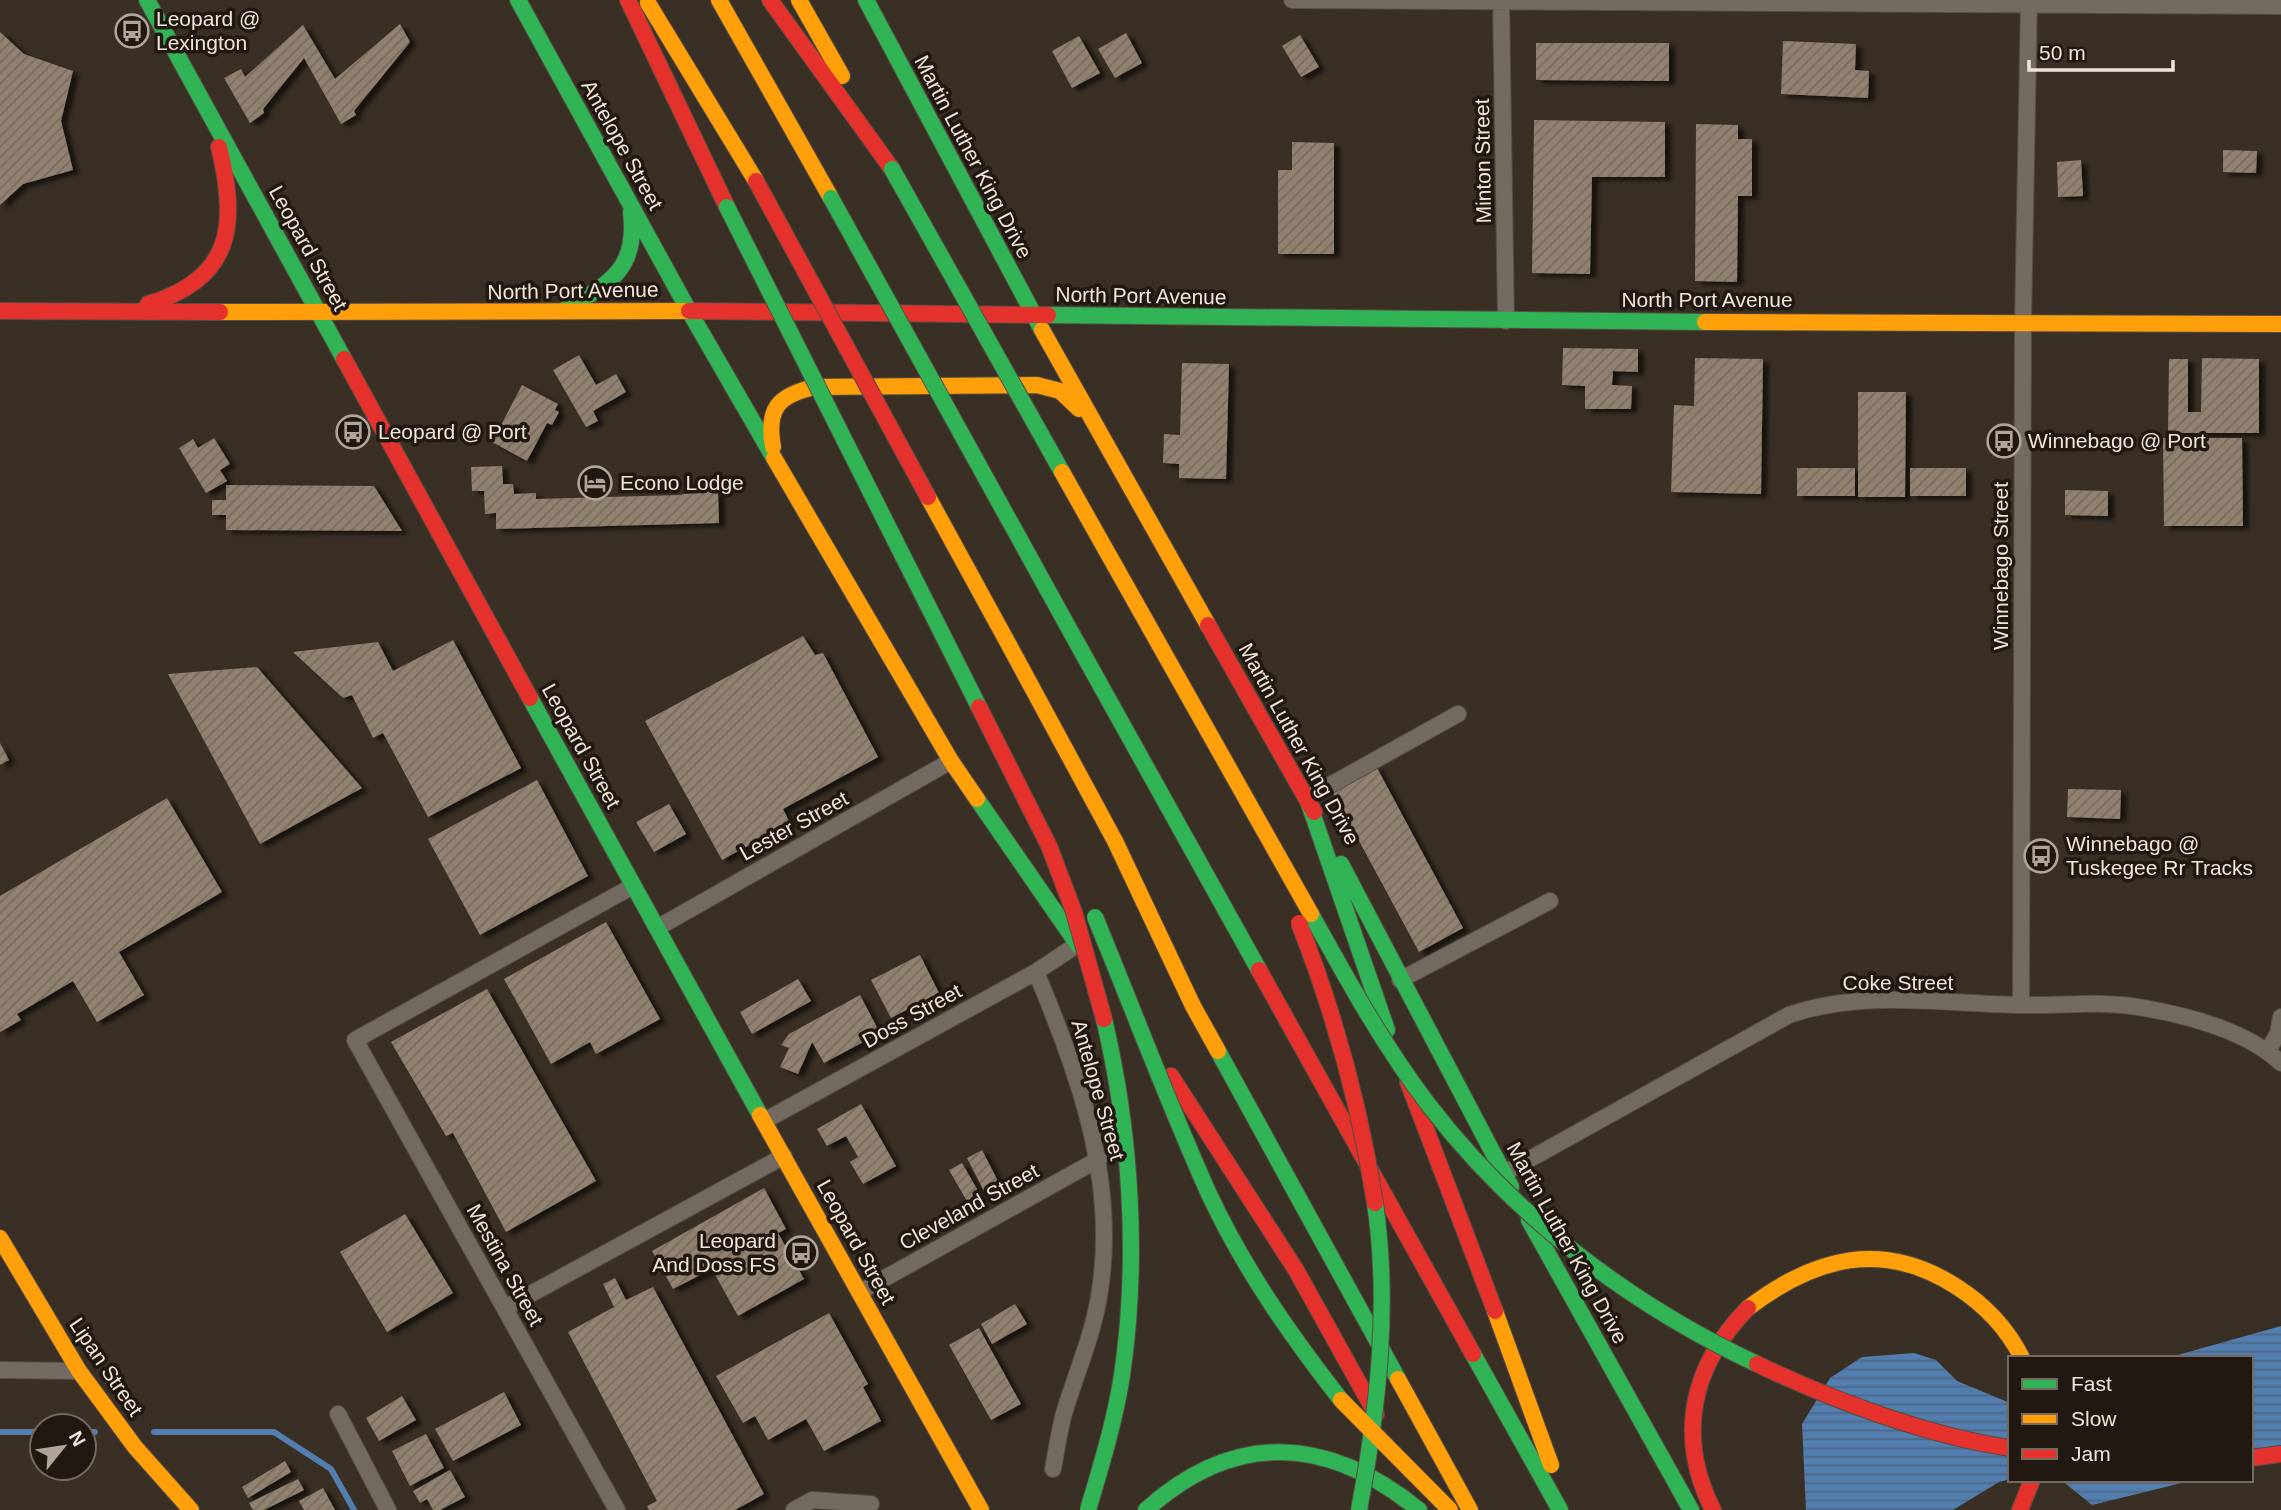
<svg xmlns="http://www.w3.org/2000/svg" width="2281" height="1510" font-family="Arial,sans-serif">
  <defs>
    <pattern id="water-rules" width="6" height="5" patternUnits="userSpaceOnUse" patternTransform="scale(1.75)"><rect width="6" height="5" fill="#537eb0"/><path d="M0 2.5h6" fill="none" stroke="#4f6784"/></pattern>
    <pattern id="building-hatch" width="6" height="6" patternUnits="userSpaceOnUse" patternTransform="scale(1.75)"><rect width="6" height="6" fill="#918170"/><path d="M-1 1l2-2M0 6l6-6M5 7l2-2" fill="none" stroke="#776c60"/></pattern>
    <filter id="shadow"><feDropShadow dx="6" dy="3.5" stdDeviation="2" flood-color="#0009"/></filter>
  </defs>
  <rect width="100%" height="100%" fill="#392f24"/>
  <path fill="url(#water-rules)" d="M2281 1326V1457L2251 1465V1358H2167Z
    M1914 1353 1936 1360 1957 1381 2010 1403V1479L1999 1482 1953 1510H1806L1802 1424 1830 1378 1862 1357Z
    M2061 1480H2194L2092 1505Z"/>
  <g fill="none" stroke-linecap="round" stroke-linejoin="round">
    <path stroke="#537eb0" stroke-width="6" d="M0 1432H42
      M84 1432H95
      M154 1432H274L331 1469 354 1510"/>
  </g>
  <path fill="url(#building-hatch)" filter="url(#shadow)" d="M400 24 410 42 354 111 356 115 341 124 304 58 263 109 264 113 250 123 224 78 241 69 245 77 303 25 335 79Z
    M0 32 24 54 73 71 61 121 73 170 23 184 0 205Z
    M1126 33 1142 63 1115 78 1098 49Z
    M1300 35 1319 67 1301 77 1282 46Z
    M1079 36 1100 73 1072 88 1052 51Z
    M1783 41 1856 44 1855 70 1869 71 1868 98 1781 94Z
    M1536 43H1669V81L1536 80Z
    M1534 120 1665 122V177H1592L1590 274 1532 273Z
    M1696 124 1738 125V139H1752V196H1738L1737 282 1695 281Z
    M1292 142 1334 143V254H1278V170H1292Z
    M2223 150 2257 151 2256 173 2223 172Z
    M2081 160 2083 196 2058 197 2057 162Z
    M1563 348 1638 349V372L1613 371 1612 385 1632 386 1631 409H1585V386L1562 385Z
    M579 355 596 385 616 374 626 392 593 411 598 421 586 427 553 370Z
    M1695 358 1763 359 1761 494 1671 492 1674 405 1694 406Z
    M2202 358 2259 359V433H2168L2169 359H2188V412H2201Z
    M1182 363 1229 364 1226 479 1179 478V464L1163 463 1164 434 1180 435Z
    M522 385 558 404 555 410 559 412 552 425 547 423 527 461 492 442Z
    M1858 392H1906L1905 497H1858Z
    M214 438 230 464 220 470 227 481 206 493 179 448 193 439 198 448Z
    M2163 438H2242L2243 526H2164Z
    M502 466 503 484H513L514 494 536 493V499L678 495 698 492V481H712V492H718L719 523 496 529V513L485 514 484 491H472L471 467Z
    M1797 468H1855V496H1797Z
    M1910 468H1966V496H1910Z
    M226 485 374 486 402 531 226 530V515H212V500H226Z
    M2065 490 2108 491V516L2065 515Z
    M803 636 815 655 823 653 878 757 783 809 790 823 722 860 645 721Z
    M453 640 521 768 428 817 383 733 373 738 352 695 343 698 293 652 378 642 393 671Z
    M257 667 362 788 260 844 168 674Z
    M0 743 9 760 0 765Z
    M1376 766 1463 928 1419 952 1331 789Z
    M537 780 588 876 480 935 428 839Z
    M2068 789 2121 790 2120 819 2067 817Z
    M167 798 222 892 119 952 144 995 97 1022 73 981 17 1014 21 1020 0 1032V896Z
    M669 804 686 834 654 852 636 822Z
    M606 922 660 1019 596 1054 590 1042 551 1064 504 979Z
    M920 955 939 993 891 1018 871 980Z
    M798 979 811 1001 752 1034 740 1012Z
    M487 989 596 1181 506 1232 453 1133 446 1136 391 1042Z
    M860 995 880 1033 824 1063 812 1042 798 1074 780 1067 789 1048 781 1045 789 1034Z
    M861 1104 896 1166 863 1184 850 1162 858 1157 846 1136 827 1146 817 1129Z
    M982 1150 1000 1185 985 1193 967 1158Z
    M962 1163 981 1196 968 1203 949 1170Z
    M764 1188 786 1229 778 1233 804 1279 738 1316 712 1269 673 1289 652 1251Z
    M405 1214 453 1293 387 1332 340 1252Z
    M615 1278 626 1300 653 1287 764 1494 735 1510H649L647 1506 657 1501 568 1332 614 1307 603 1284Z
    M1015 1304 1027 1324 992 1344 981 1324Z
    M829 1313 868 1384 863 1387 881 1421 824 1451 806 1419 768 1440 755 1416 743 1423 716 1376Z
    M979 1328 1021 1404 991 1420 949 1345Z
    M504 1392 521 1425 453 1461 435 1429Z
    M402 1396 416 1420 379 1441 366 1418Z
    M426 1434 444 1468 410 1486 392 1451Z
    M285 1461 291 1472 248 1498 242 1487Z
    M450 1470 465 1497 440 1510H433L427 1499 420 1503 413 1491Z
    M298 1479 304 1490 264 1510H253L249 1503Z
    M323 1488 335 1510H304L299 1501Z"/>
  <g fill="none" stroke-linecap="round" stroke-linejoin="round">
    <defs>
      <path id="street" d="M1292 0 2281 6
        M1501 0 1506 321
        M1307 798 1458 714
        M657 928 951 761
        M1036 972C1078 1072 1117 1179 1100 1290 1094 1334 1075 1375 1063 1417 1059 1434 1056 1452 1053 1469
        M1400 980 1550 901
        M2021 1005 2023 322 2029 0
        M2268 1051 2278 1033 2281 1017
        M764 1121 1036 972 1078 944
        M1503 1174 1789 1015C1863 989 1945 1004 2022 1005 2061 1006 2105 1000 2144 1008 2189 1016 2247 1031 2281 1063
        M860 1292 1099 1159
        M505 1308 784 1156
        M0 1370 79 1371
        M338 1414 388 1510
        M617 1510 355 1040 633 886
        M794 1510 812 1500 871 1504"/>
      <path id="fast" d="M147 0 344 359
        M518 0 689 311 774 458
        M866 0 1042 330
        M566 309C610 283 638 269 631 212
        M1048 315 1705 322
        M1077 643 1259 970
        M530 698 760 1115
        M1307 798 1387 1030
        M977 799 1078 945
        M1341 864 1511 1187
        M1218 1051 1398 1379
        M1529 1220 1691 1510
        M1473 1354 1560 1510
        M1146 1510C1235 1430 1328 1436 1419 1510"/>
      <path id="slow" d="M719 0 831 198
        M799 0 842 76
        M648 3 756 181
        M220 312 689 311
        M1705 322 2281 324
        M1042 330 1208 625
        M773 447C766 409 778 395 815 387L1037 385 1060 391 1079 409
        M774 458 951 761 977 799
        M1009 645 1115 841 1193 1006 1218 1051
        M760 1115 981 1510
        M0 1238 79 1371 135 1447 191 1510
        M1748 1308C1815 1257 1883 1239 1957 1287 1985 1305 2007 1328 2022 1358
        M1495 1311 1551 1465
        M1398 1379 1470 1510"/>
      <path id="jam" d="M628 0 727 207
        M770 0 892 169
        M148 304C233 279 238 224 219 147
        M0 311 220 312
        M689 311 1048 315
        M344 359 530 698
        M1208 625 1314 812
        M1259 970 1473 1354
        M1171 1076 1296 1270 1376 1414
        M1408 1082 1495 1311
        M2251 1458 2281 1454
        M1713 1510C1676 1436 1691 1366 1748 1308
        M2020 1510 2032 1480"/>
    </defs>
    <use href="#street" stroke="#554c43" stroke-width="18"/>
    <use href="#fast" stroke="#554c43" stroke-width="18"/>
    <use href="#slow" stroke="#554c43" stroke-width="18"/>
    <use href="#jam" stroke="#554c43" stroke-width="18"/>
    <use href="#street" stroke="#736a62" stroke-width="16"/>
    <use href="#fast" stroke="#30b455" stroke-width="16"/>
    <use href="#slow" stroke="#ff9f0a" stroke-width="16"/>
    <use href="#jam" stroke="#e5322d" stroke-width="16"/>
    <defs>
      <path id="fast-bridge" d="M892 169 1062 472
        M831 198 1077 643
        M727 207 979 707
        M1311 914C1347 979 1383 1045 1428 1104 1514 1216 1629 1304 1757 1364
        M1095 917C1133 1009 1168 1103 1209 1194 1244 1269 1291 1336 1341 1400
        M1088 1510C1101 1466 1115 1421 1122 1375 1139 1259 1131 1133 1104 1019
        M1359 1510C1378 1409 1390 1306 1375 1203"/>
      <path id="slow-bridge" d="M1062 472 1311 914
        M928 497 1009 645
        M1341 1400 1450 1510"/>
      <path id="jam-bridge" d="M756 181 928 497
        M979 707 1049 846 1074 912 1104 1019
        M1299 923C1335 1015 1360 1106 1375 1203
        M1757 1364C1832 1400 1928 1436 2010 1448"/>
    </defs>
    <use href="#fast-bridge" stroke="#554c43" stroke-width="18" stroke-linecap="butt"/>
    <use href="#slow-bridge" stroke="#554c43" stroke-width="18" stroke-linecap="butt"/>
    <use href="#jam-bridge" stroke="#554c43" stroke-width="18" stroke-linecap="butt"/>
    <use href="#fast-bridge" stroke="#30b455" stroke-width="16"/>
    <use href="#slow-bridge" stroke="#ff9f0a" stroke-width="16"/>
    <use href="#jam-bridge" stroke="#e5322d" stroke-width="16"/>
  </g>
  <defs>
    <symbol id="bus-ring" viewBox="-11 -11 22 22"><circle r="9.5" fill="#211911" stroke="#b1a59a" stroke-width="1.5"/><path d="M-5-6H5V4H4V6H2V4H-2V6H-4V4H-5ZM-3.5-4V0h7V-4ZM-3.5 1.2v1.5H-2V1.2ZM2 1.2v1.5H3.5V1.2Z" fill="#b1a59a"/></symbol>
    <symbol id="hotel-ring" viewBox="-11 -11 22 22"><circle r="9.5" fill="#211911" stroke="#b1a59a" stroke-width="1.5"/><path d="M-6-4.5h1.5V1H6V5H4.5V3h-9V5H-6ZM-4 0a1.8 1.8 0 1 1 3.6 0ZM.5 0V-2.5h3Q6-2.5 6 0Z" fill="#b1a59a"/></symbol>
  </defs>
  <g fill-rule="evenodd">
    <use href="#bus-ring" x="113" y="12" width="38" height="38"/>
    <use href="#bus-ring" x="334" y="413" width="38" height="38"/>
    <use href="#bus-ring" x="1985" y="422" width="38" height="38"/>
    <use href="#hotel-ring" x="576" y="464" width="38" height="38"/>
    <use href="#bus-ring" x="2022" y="837" width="38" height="38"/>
    <use href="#bus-ring" x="782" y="1234" width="38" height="38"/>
  </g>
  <g text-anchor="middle" stroke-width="7" stroke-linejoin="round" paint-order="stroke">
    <g font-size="21" fill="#f1e4d9" stroke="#211911" text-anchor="start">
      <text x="156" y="26">Leopard @<tspan x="156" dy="24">Lexington</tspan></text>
      <text x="378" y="439">Leopard @ Port</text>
      <text x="2028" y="448">Winnebago @ Port</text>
      <text x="620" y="490">Econo Lodge</text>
      <text x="2066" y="851">Winnebago @<tspan x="2066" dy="24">Tuskegee Rr Tracks</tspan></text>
      <text x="776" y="1248" text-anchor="end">Leopard<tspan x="776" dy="24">And Doss FS</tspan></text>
    </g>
    <g font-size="21" fill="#f1e4d9" stroke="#211911">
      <text transform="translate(622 145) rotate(61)" y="7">Antelope Street</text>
      <text transform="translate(973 157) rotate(62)" y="7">Martin Luther King Drive</text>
      <text transform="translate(1483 161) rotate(-91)" y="7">Minton Street</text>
      <text transform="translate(308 248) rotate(61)" y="7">Leopard Street</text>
      <text transform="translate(573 291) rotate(-1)" y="7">North Port Avenue</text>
      <text transform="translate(1141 296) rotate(1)" y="7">North Port Avenue</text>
      <text x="1707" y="307">North Port Avenue</text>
      <text transform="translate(2001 566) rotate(-90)" y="7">Winnebago Street</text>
      <text transform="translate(1299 744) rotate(61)" y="7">Martin Luther King Drive</text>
      <text transform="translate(581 746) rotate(61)" y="7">Leopard Street</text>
      <text transform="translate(794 826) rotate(-29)" y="7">Lester Street</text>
      <text x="1898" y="990">Coke Street</text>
      <text transform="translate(912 1016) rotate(-29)" y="7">Doss Street</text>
      <text transform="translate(1098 1090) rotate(74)" y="7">Antelope Street</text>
      <text transform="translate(969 1207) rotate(-29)" y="7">Cleveland Street</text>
      <text transform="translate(856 1242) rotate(61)" y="7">Leopard Street</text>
      <text transform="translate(1567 1243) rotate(61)" y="7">Martin Luther King Drive</text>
      <text transform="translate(505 1265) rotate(61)" y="7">Mestina Street</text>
      <text transform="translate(106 1367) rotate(56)" y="7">Lipan Street</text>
    </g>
  </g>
  <rect x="2008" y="1356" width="245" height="126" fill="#211911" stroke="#746a61" stroke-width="2"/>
  <rect x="2022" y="1379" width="35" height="10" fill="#30b455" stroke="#746a61" stroke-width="2"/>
  <text x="2071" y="1391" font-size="21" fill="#f1e4d9">Fast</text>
  <rect x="2022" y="1414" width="35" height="10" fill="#ff9f0a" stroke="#746a61" stroke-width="2"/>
  <text x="2071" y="1426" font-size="21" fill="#f1e4d9">Slow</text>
  <rect x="2022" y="1449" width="35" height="10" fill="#e5322d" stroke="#746a61" stroke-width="2"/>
  <text x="2071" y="1461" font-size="21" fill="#f1e4d9">Jam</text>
  <g transform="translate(63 1447) rotate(60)"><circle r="33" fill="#211911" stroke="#746a61" stroke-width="2"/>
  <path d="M0-5L12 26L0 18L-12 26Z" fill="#b1a59a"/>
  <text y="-10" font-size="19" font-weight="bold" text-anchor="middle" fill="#f1e4d9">N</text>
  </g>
  <path d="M2029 60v10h144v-10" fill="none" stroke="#f1e4d9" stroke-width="3.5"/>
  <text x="2039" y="60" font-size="21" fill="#f1e4d9" stroke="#211911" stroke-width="5" paint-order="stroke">50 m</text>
</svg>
